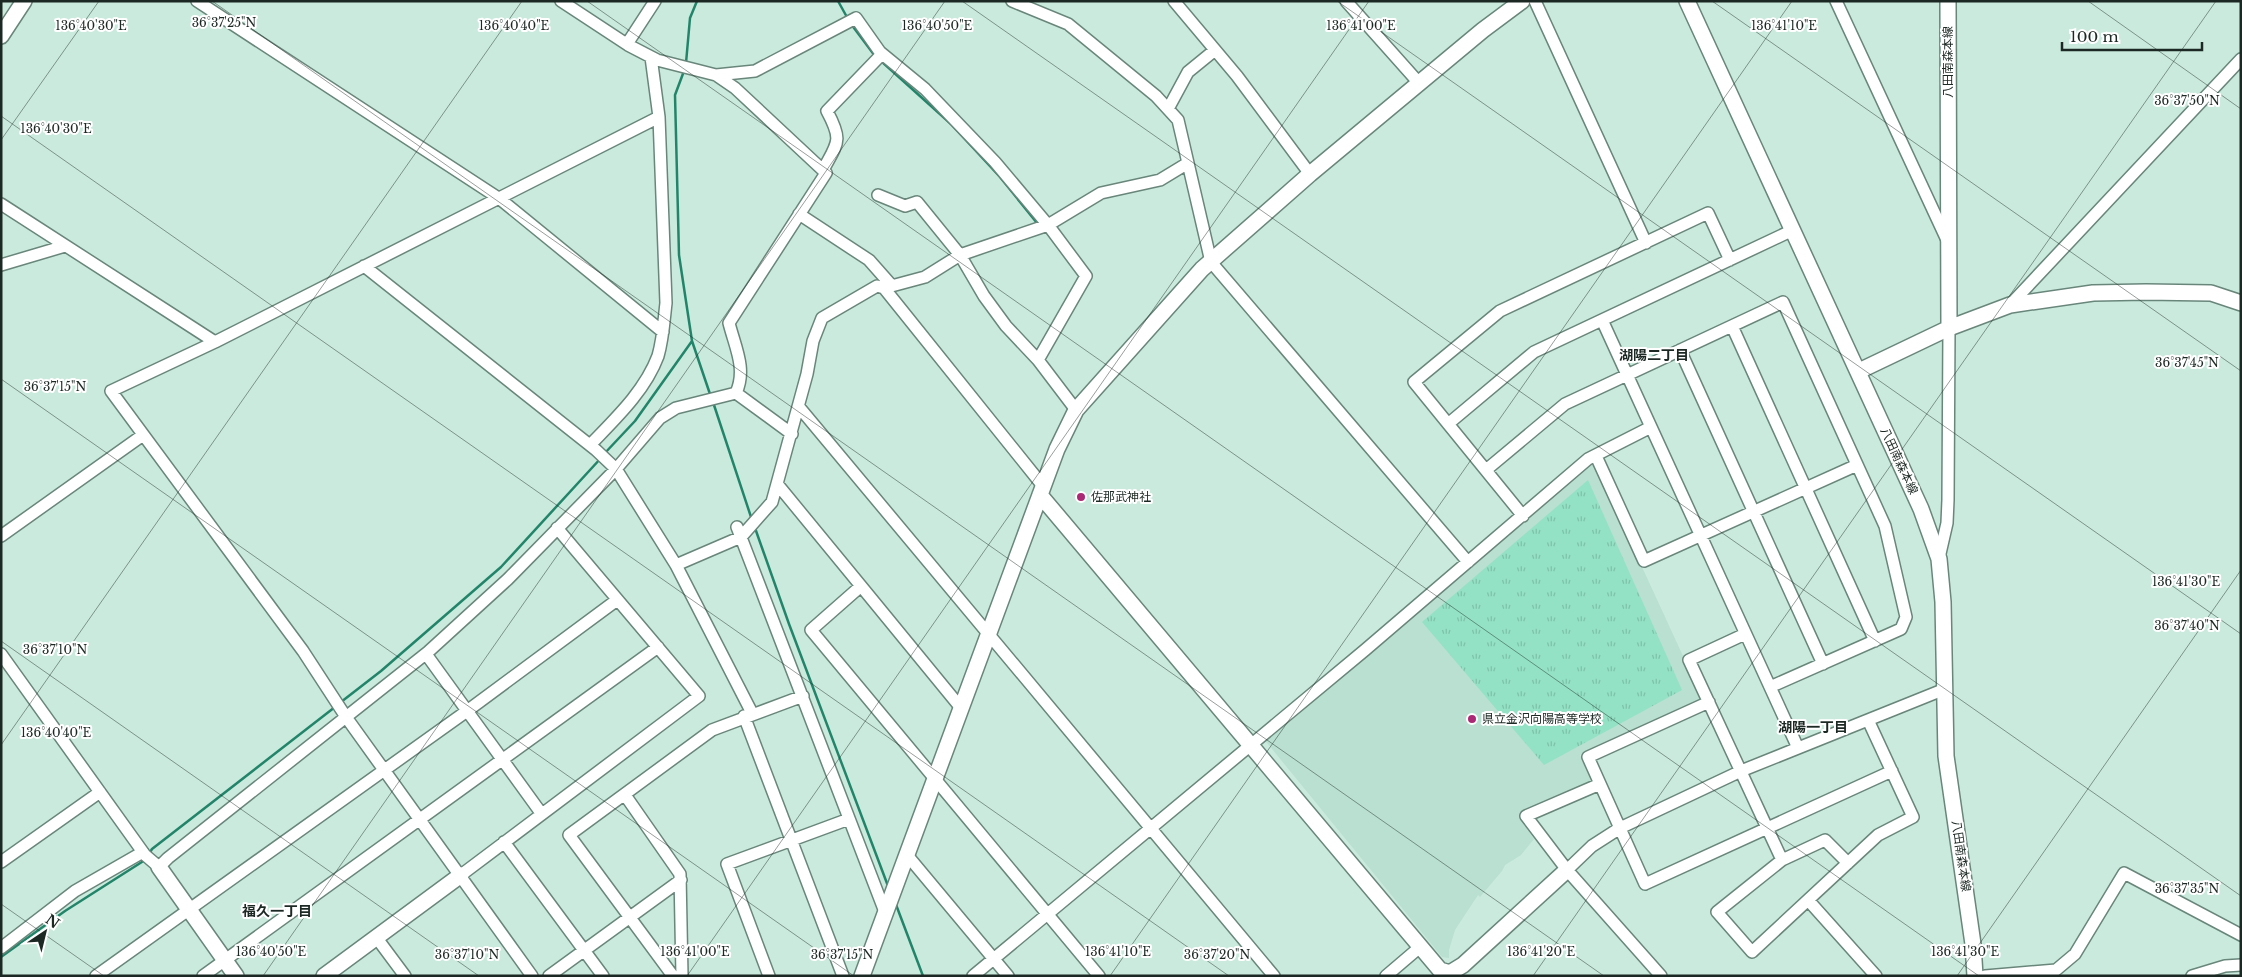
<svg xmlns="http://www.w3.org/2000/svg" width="2242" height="977" font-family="'Libre Baskerville','Noto Sans JP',serif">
  <defs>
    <pattern id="park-tufts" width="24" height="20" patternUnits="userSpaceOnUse" patternTransform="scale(1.25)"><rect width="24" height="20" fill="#93e2c5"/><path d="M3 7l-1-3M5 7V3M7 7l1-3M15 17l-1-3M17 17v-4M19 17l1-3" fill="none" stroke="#7ec2a9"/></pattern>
  </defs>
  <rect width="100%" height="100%" fill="#caeadd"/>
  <path fill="#b9e0d0" d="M1590 465H1595L1701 695V701L1580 755 1591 780 1587 786 1522 814 1520 819 1534 839 1521 855 1505 865 1502 871 1480 897 1478 895 1455 930 1449 950V958L1442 957 1263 738Z"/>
  <path fill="url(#park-tufts)" d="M1588 480 1682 690 1544 765 1422 622Z"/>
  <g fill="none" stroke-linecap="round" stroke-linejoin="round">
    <path stroke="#22856a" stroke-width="2.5" d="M838 1 848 19
      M851 24 875 56
      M881 61 951 124 1000 177 1037 223
      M686 63 690 18 697 1
      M684 71 675 95 679 255 692 341 711 397
      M713 402 752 520
      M604 454 635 421 692 341
      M755 528 789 624 888 886
      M341 702 381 671 501 567 601 458
      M149 854 152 849 335 707
      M895 902 923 976
      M1 957 65 911 145 860"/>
    <defs>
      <path id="street" d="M197 1 500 199 663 332
        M561 1 628 45 657 60 716 75 755 71 856 18 880 52 925 89 995 162 1048 225 1086 276 1038 360 1076 410
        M1012 1 1068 24 1156 96 1178 120 1211 262 1468 562
        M1174 1 1237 76 1310 174
        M1346 1 1419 83
        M1535 1 1646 243
        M1836 1 1947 240
        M627 44 655 1
        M1168 109 1188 72 1215 50
        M823 170C838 142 843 141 827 111L882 54
        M878 195 905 206 917 202 960 255 984 296 1006 326 1038 360
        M1 204 215 342
        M799 214 869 260 892 286
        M1 265 65 246
        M364 266 596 450 616 469 676 565 752 713
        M884 288 925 277 960 255 1048 225 1101 193 1160 180 1188 163
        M2010 305 2241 59
        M1602 320 1798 748
        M1732 326 1875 641
        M1680 350 1823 664
        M736 393 792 434
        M799 407 1274 976
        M1448 424 1534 352 1793 230
        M590 445C615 419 645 391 658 356 663 339 664 320 666 303L659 117 651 57
        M1596 456 1644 561 1857 465
        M1486 470 1565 404 1783 302 1885 526 1906 617 1901 629 1770 687
        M778 485 861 586
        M1523 516 1414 382 1500 311 1708 213 1730 260
        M737 527 885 912
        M1 536 143 435
        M1939 558 1947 523 1948 500 1949 328
        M676 565 741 537 772 502 807 374 813 341 822 318 877 286 884 288 1043 486
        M1745 634 1689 660 1782 860
        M1 654 145 855 159 867 168 858 346 717 303 651 111 391 215 342 659 117
        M426 654 541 813
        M1709 702 1588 757 1645 884 1892 771
        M961 708 861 586 811 630 1099 976
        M744 716 843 976
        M1600 784 1526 816 1567 870 1661 976
        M625 795 680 874 682 976
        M504 842 603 976
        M907 855 1008 976
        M1 862 100 792
        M1848 863 1825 840 1782 860 1717 912 1752 952 1878 835 1913 817 1868 720
        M1567 870 1592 846 1620 828 1741 771 1945 689
        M461 875 699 696 557 528
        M1808 900 1876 976
        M376 937 405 976
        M1 948 75 891 143 852
        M96 976 467 711 617 600
        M203 976 658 647
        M532 976 346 717 428 652 508 579 616 469 660 418 676 408 736 393C747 369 735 347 729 323L826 173 735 88 716 75
        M549 976 681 880
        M673 976 569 835 712 730 803 696
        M769 976 727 864 849 819
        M973 976 1365 650 1588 459 1651 427
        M1386 976 1420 947
        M1985 976 2056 970 2075 954 2124 873 2241 935
        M2192 976 2225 966 2241 965"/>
      <path id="secondary" d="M1687 1 1921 509 1939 559 1943 602 1946 756 1973 944 1975 976
        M1948 1 1949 328
        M1 36 24 1
        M1859 371 1949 328 2010 305 2093 293 2146 292 2211 293 2241 303
        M1040 495 1440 970 1450 973 1463 965 1567 870
        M159 867 236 976
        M324 976 461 875
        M862 976 1057 449 1076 410 1202 269 1310 174 1483 30 1522 1"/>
    </defs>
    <use href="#street" stroke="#69867b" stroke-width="14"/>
    <use href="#secondary" stroke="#69867b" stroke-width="18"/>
    <use href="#street" stroke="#fff" stroke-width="11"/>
    <use href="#secondary" stroke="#fff" stroke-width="15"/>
  </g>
  <path fill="none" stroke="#1c2823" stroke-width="1" stroke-opacity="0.45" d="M212 1 1604 976M587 1 1979 976M962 1 2241 896M1337 1 2241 634M1712 1 2241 371M2088 1 2241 109M1 116 1229 976M1 140 99 1M1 379 854 976M1 641 479 976M1 745 522 1M1 904 104 976M263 976 945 1M687 976 1369 1M1110 976 1792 1M1533 976 2216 1M1957 976 2241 570"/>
  <g fill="#aa2874" stroke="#fff" stroke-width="2">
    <circle cx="1081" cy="497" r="5"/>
    <circle cx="1472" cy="719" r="5"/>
  </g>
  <g text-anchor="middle" stroke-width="4" stroke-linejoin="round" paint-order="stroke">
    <g font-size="12" fill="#1c2823" stroke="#fff">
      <text transform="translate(1948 62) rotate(-90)" y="4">八田南森本線</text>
      <text transform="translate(1899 461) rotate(65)" y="4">八田南森本線</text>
      <text transform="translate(1961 856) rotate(82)" y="4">八田南森本線</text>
    </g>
    <g font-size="12" fill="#1c2823" stroke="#fff" text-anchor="start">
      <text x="1091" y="501">佐那武神社</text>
      <text x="1482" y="723">県立金沢向陽高等学校</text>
    </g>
    <g font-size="14" font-weight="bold" fill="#1c2823" stroke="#fff">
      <text x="1654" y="360">湖陽二丁目</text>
      <text x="1813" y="732">湖陽一丁目</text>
      <text x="277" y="916">福久一丁目</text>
    </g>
  </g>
  <g font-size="12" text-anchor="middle" fill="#1c2823" stroke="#fff" stroke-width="4" stroke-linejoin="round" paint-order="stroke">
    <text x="224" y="27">36°37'25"N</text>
    <text x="91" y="30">136°40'30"E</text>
    <text x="514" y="30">136°40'40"E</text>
    <text x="937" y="30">136°40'50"E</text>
    <text x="1361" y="30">136°41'00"E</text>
    <text x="1784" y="30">136°41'10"E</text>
    <text x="2187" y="105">36°37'50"N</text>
    <text x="56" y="133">136°40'30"E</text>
    <text x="2187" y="367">36°37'45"N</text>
    <text x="55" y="391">36°37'15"N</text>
    <text x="2186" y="586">136°41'30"E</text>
    <text x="2187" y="630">36°37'40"N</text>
    <text x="55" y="654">36°37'10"N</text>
    <text x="56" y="737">136°40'40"E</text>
    <text x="2187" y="893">36°37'35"N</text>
    <text x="271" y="956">136°40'50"E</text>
    <text x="695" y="956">136°41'00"E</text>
    <text x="1118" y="956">136°41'10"E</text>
    <text x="1541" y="956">136°41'20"E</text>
    <text x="1965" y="956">136°41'30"E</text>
    <text x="467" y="959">36°37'10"N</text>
    <text x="842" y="959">36°37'15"N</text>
    <text x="1217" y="959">36°37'20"N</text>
  </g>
  <rect width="2242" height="977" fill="none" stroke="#1c2823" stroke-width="5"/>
  <g transform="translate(45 932) rotate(35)" stroke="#ffffff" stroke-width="4" paint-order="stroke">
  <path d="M0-4L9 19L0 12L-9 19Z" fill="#1c2823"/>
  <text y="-8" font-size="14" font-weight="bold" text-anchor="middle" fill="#1c2823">N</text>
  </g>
  <path d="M2062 42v8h140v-8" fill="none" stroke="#1c2823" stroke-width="2.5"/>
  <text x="2070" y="42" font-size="15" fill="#1c2823" stroke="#ffffff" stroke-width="4" paint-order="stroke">100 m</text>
</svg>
